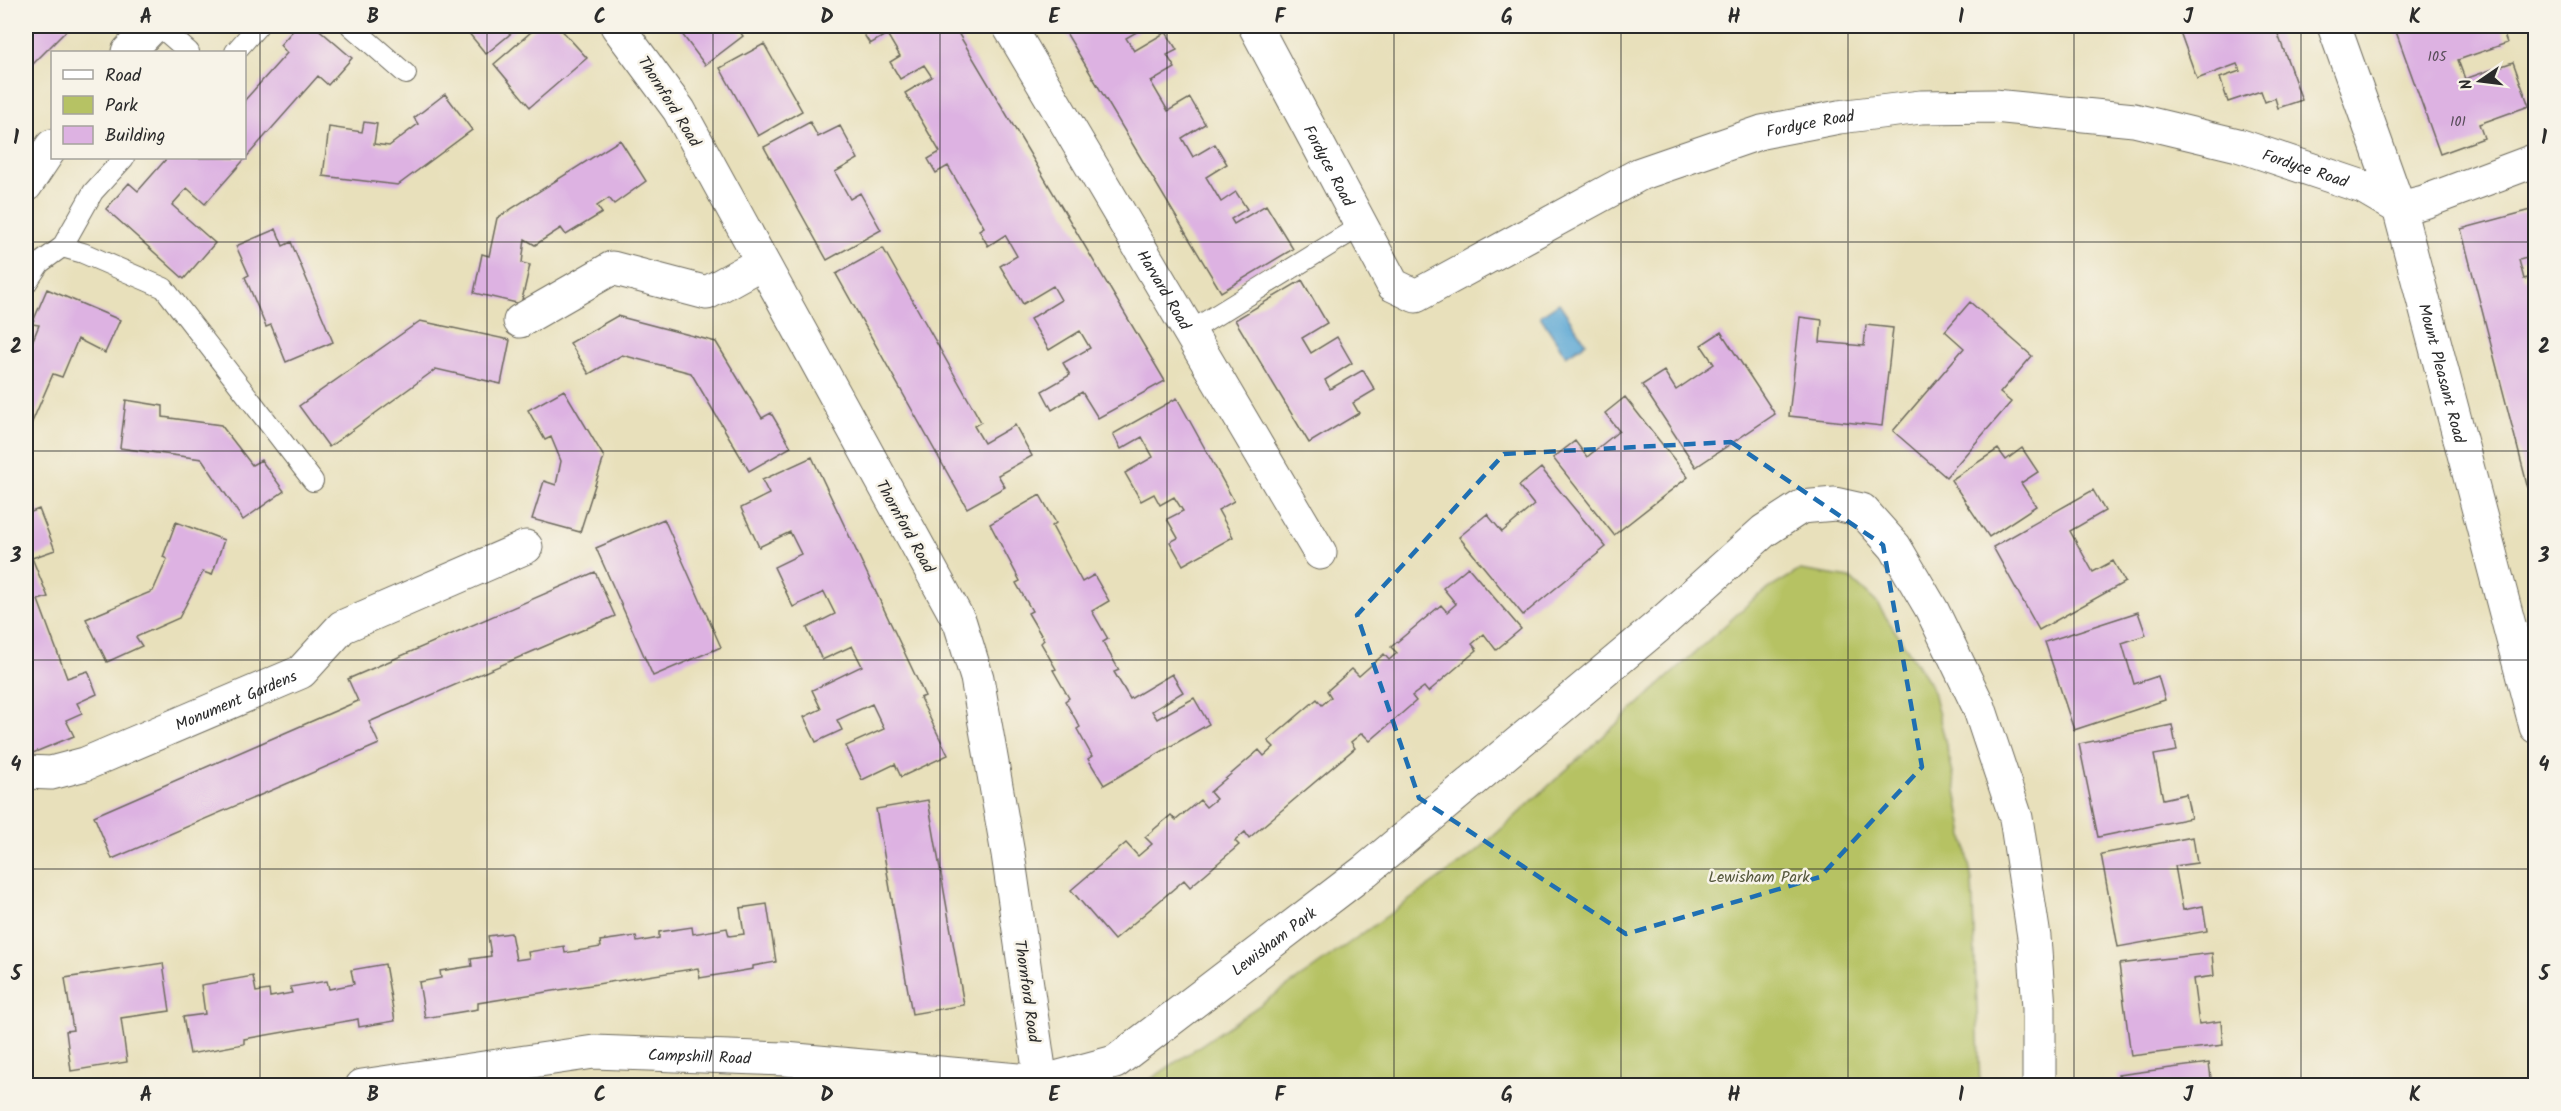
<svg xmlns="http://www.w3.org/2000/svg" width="2561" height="1111" font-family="Kalam,sans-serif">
  <rect width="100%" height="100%" fill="#f7f3e8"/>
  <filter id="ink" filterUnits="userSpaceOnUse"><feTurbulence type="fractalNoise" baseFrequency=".0167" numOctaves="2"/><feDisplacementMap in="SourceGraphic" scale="12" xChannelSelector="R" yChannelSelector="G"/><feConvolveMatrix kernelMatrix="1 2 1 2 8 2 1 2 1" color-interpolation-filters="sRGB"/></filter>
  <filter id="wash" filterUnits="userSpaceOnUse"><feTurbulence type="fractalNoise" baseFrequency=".008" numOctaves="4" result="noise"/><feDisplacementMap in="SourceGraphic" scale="24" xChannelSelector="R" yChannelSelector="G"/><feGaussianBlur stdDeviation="1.35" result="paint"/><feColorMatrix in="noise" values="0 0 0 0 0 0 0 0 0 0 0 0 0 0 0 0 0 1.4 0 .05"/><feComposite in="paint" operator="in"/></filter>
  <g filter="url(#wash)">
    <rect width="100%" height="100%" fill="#e8e0bb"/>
    <path fill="#b6c264" stroke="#707648" stroke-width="1.5" d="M1800 570 1850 578 1876 602 1932 687 1953 773 1972 881 1980 1085H1142L1310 971 1475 853 1757 596Z"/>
    <path fill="#5ca7d4" stroke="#446980" stroke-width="1.5" d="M1559 303 1586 343 1566 356 1540 316Z"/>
    <g id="blocks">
      <path fill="#ddb2e2" d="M26 26H71L31 66 26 61Z
        M297 26H315L352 58 328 85 318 76 205 204 187 188 172 205 215 243 184 279 106 209 129 183 138 191 167 158H244V101L287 53 280 45Z
        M463 26H520L486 54Z
        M538 26H558L587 58 530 107 494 64Z
        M676 26H736L743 36 705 65Z
        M876 26H954L1165 381 1098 418 1082 392 1052 410 1042 391 1070 375 1063 363 1090 348 1080 331 1049 350 1030 319 1061 300 1053 286 1023 304 1000 266 1017 256 1005 235 988 246 979 230 984 227 948 166 936 173 928 159 940 152 905 93 932 77 924 65 900 79 890 62 900 56 887 34 870 44 863 33Z
        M1062 26H1147L1126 38 1134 51 1166 32 1177 50 1167 55 1175 68 1151 82 1168 111 1190 98 1205 124 1182 138 1193 157 1215 144 1227 164 1206 177 1221 202 1236 192 1247 209 1231 219 1234 224 1266 205 1293 249 1221 292Z
        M2190 26H2275L2302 100 2278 108 2275 98 2265 102 2261 91 2228 102 2220 78 2240 71 2237 64 2197 79 2179 29Z
        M2394 26H2501L2507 43 2458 60 2465 79 2513 62 2529 106 2479 124 2484 138 2440 154Z
        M764 44 802 111 758 136 720 68Z
        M445 94 472 130 398 185 323 176 329 127 362 132 364 122 377 124 374 144 389 146 418 124 414 118Z
        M810 122 818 137 840 126 858 159 835 172 850 199 860 193 881 230 827 260 764 147Z
        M620 140 646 181 614 204 609 198 597 206 602 213 566 235 561 228 535 245 525 239 522 263 530 265 521 304 474 293 482 254 489 256 497 218Z
        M2535 209V256L2519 260 2524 279 2535 276V515L2461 229Z
        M276 229 283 246 291 242 333 342 286 362 271 325 266 327 245 277 249 275 236 246Z
        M883 248 981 422 974 426 984 443 1015 425 1032 456 998 475 1005 487 967 508 836 274Z
        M1302 280 1327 323 1302 338 1311 353 1337 337 1352 363 1325 380 1330 389 1363 370 1375 390 1353 403 1359 413 1309 443 1235 320Z
        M47 289 120 320 105 353 78 339 62 377 53 374 26 436V357L39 325 32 324Z
        M1970 302 2032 356 2000 393 2011 402 1946 477 1893 431 1964 348 1945 331Z
        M617 316 716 342 762 418 771 413 791 447 749 471 691 373 622 355 589 374 570 343Z
        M1800 317 1822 320 1820 342 1864 346 1866 325 1893 328 1882 426 1789 416Z
        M420 321 510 340 501 384 436 369 329 447 299 406Z
        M1721 332 1775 414 1696 467 1642 385 1664 371 1676 390 1714 364 1701 345Z
        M564 390 604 457 580 532 532 519 544 481 556 485 561 461 551 437 545 440 528 410Z
        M1625 397 1688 477 1614 535 1553 458 1575 441 1587 457 1619 431 1605 413Z
        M1177 398 1234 501 1218 510 1233 537 1183 565 1170 542 1178 538 1167 519 1183 511 1174 497 1160 505 1154 494 1141 501 1125 473 1153 457 1142 437 1121 449 1113 434Z
        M126 400 163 406V417L221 425 252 465 261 460 284 491 243 520 202 459 120 448Z
        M2022 448 2038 472 2021 483 2036 506 1989 537 1951 480 1998 449 2006 460Z
        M812 457 925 696 920 698 948 755 901 777 895 764 862 780 846 746 884 729 872 704 837 720 842 730 816 742 804 717 821 709 812 690 862 666 852 646 822 660 807 628 835 614 824 592 793 607 774 567 801 554 790 532 759 547 741 508 769 494 762 480Z
        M1541 468 1606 547 1523 615 1459 537 1487 514 1502 532 1534 505 1519 486Z
        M2093 490 2105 511 2070 531 2093 572 2113 561 2125 582 2039 630 1993 547Z
        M1040 495 1056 523 1052 526 1082 582 1094 575 1109 601 1092 611 1108 639 1103 642 1119 670 1114 672 1130 699 1172 674 1183 692 1152 711 1157 719 1194 698 1209 724 1104 785 1088 759 1092 756 1077 729 1080 727 1065 701 1069 698 1053 670 1056 669 1041 643 1044 640 1028 613 1032 611 1016 583 1020 581 990 524Z
        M39 509 55 550 32 558 48 597 38 600 67 678 88 671 97 694 77 703 82 713 66 720 74 736 28 755 26 748V693L29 691 26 682V514Z
        M664 519 721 647 653 676 596 548Z
        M176 522 224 540 212 575 203 572 179 618 136 637 142 646 107 662 86 619 153 591 167 559 163 557Z
        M1468 567 1521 629 1496 650 1484 634 1472 644 1477 650 1428 692 1424 687 1412 696 1416 701 1370 741 1362 733 1351 742 1355 748 1249 838 1245 832 1235 841 1239 845 1190 887 1184 880 1114 940 1071 890 1126 843 1138 856 1152 844 1145 837 1171 815 1176 820 1200 800 1206 807 1216 799 1210 792 1259 750 1264 756 1274 747 1268 741 1317 699 1322 705 1331 697 1327 691 1352 669 1359 676 1384 654 1389 660 1397 653 1391 647 1441 605 1447 612 1456 604 1443 588Z
        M595 572 615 616 369 722 379 744 112 859 94 816 358 701 348 679Z
        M2138 612 2146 635 2122 643 2134 684 2158 676 2165 700 2074 730 2045 642Z
        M2172 725 2177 751 2154 755 2163 799 2186 794 2191 818 2098 837 2079 744Z
        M928 800 964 1005 912 1014 876 809Z
        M2193 837 2197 863 2175 866 2183 910 2203 906 2207 931 2118 947 2101 854Z
        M767 904 776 962 753 966V969L700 978 698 968 478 1003V1009L425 1018 419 982 441 978 440 971 472 966 471 959 491 956 488 936 511 933 516 960 529 958 528 952 564 946 565 953 601 947 600 941 636 936 637 942 659 938V932L692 927 693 934 727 928 729 936 744 934 740 908Z
        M2212 953 2214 976 2193 979 2199 1024 2221 1021 2223 1045 2131 1056 2119 964Z
        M163 963 170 1011 121 1018 127 1062 71 1071 66 1031 73 1030 65 978Z
        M385 964 395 1021 359 1027 358 1019 353 1020 244 1039V1044L190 1054 183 1017 205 1014 201 985 253 976 256 992 269 990 270 997 292 993 290 987 327 981 329 989 354 984 351 970Z
        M2209 1063 2212 1086H2119L2118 1075Z"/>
    </g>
  </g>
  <g filter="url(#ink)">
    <use href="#blocks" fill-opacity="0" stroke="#6d6a5d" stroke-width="1.5"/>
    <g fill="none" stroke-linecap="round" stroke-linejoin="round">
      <defs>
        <path id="service" d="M159 26 189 52
          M351 26 406 74
          M235 52 258 26
          M62 247 93 192 124 158
          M26 284 40 263 62 247 83 253 164 288 313 481
          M1189 332 1362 225"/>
        <g id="minor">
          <path id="s1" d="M1009 26 1320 553"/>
          <path id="s2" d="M1255 26 1393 285 1416 296 1640 174 1762 132 1839 117 1921 107 1994 106 2134 120 2238 145 2363 187 2399 208 2424 202 2536 160"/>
          <path id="s3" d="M2334 26 2399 208 2536 727"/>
          <path d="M520 321 612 268 707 293 761 263"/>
          <path id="s4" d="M26 772 51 773 85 764 301 672 342 627 526 547"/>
          <path id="s5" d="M362 1086 594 1052 785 1059 1041 1082 1008 854 977 678 960 623 679 110 617 26"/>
          <path id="s6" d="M1041 1086V1082L1115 1062 1365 871 1657 627 1764 531 1801 507 1835 504 1862 510 1895 547 1932 610 1979 707 2016 818 2034 937 2039 1008V1086"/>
        </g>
        <path id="tertiary" d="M128 52 153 26
          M26 185 52 146"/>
      </defs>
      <use href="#service" stroke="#6d6a5d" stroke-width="22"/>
      <use href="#minor" stroke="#6d6a5d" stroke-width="35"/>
      <use href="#tertiary" stroke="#6d6a5d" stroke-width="35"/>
      <use href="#service" stroke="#fff" stroke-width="20"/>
      <use href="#minor" stroke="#fff" stroke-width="33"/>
      <use href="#tertiary" stroke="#fff" stroke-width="33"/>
    </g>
  </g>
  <path fill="none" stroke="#1f6fb2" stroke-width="4.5" stroke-dasharray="12 8" stroke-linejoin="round" d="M1731 442 1883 545 1922 767 1820 877 1626 934 1419 798 1357 615 1504 454Z"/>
  <path fill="none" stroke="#2b2b2b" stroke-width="1.5" stroke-opacity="0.55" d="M260 26V1086M487 26V1086M713 26V1086M940 26V1086M1167 26V1086M1394 26V1086M1621 26V1086M1848 26V1086M2074 26V1086M2301 26V1086M26 242H2536M26 451H2536M26 660H2536M26 869H2536"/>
  <g text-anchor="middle" stroke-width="5" stroke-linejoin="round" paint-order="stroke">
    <g font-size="14" fill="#584d59">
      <text x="2437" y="61">105</text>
      <text x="2458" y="126">101</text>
    </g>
    <g font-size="16" fill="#2b2b2b" stroke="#f7f3e8">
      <text transform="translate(670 101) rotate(58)" y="6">Thornford Road</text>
      <text dy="6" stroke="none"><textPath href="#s2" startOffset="752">Fordyce Road</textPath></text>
      <text dy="6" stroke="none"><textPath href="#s2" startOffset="158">Fordyce Road</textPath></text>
      <text dy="6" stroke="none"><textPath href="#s2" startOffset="1256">Fordyce Road</textPath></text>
      <text dy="6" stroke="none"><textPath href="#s1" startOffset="306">Harvard Road</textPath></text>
      <text dy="6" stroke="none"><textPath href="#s3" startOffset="364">Mount Pleasant Road</textPath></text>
      <text transform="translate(906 526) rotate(61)" y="6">Thornford Road</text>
      <text dy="6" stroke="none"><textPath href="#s4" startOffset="224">Monument Gardens</textPath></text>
      <text dy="6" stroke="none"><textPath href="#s6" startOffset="280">Lewisham Park</textPath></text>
      <text transform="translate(1028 991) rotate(82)" y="6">Thornford Road</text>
      <text dy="6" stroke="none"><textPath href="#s5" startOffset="340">Campshill Road</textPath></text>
    </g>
    <g font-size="16" fill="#55583c" stroke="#f7f3e8">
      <text x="1759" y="882">Lewisham Park</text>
    </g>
  </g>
  <rect width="2561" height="1111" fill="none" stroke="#f7f3e8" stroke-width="66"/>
  <rect x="51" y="51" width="195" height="108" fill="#f7f3e8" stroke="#a5a39c" stroke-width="1.5"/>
  <rect x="63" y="70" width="30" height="9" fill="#ffffff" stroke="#a5a39c" stroke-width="1.5"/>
  <text x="105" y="81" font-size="18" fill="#2b2b2b">Road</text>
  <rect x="63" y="96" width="30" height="18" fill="#b6c264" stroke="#a5a39c" stroke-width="1.5"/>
  <text x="105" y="111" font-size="18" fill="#2b2b2b">Park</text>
  <rect x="63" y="126" width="30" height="18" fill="#ddb2e2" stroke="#a5a39c" stroke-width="1.5"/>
  <text x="105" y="141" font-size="18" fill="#2b2b2b">Building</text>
  <g transform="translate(2480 81) rotate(256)" stroke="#f7f3e8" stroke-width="4.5" paint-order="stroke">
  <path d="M0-4.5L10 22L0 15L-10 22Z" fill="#2b2b2b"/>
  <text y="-9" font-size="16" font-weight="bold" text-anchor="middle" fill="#2b2b2b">N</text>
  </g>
  <rect x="33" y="33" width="2495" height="1045" fill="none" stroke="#2b2b2b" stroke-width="2"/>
  <g font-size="20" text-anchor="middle" font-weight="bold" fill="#2b2b2b">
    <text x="146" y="23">A</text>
    <text x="373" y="23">B</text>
    <text x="600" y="23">C</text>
    <text x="827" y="23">D</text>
    <text x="1054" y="23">E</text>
    <text x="1280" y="23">F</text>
    <text x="1507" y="23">G</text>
    <text x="1734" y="23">H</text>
    <text x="1961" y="23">I</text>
    <text x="2188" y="23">J</text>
    <text x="2415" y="23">K</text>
    <text x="16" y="144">1</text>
    <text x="2544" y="144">1</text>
    <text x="16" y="353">2</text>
    <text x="2544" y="353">2</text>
    <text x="16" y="562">3</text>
    <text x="2544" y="562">3</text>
    <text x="16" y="771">4</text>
    <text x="2544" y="771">4</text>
    <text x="16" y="980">5</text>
    <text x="2544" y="980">5</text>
    <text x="146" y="1101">A</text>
    <text x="373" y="1101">B</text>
    <text x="600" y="1101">C</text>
    <text x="827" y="1101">D</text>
    <text x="1054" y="1101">E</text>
    <text x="1280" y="1101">F</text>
    <text x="1507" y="1101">G</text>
    <text x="1734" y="1101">H</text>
    <text x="1961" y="1101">I</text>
    <text x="2188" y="1101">J</text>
    <text x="2415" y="1101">K</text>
  </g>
</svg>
